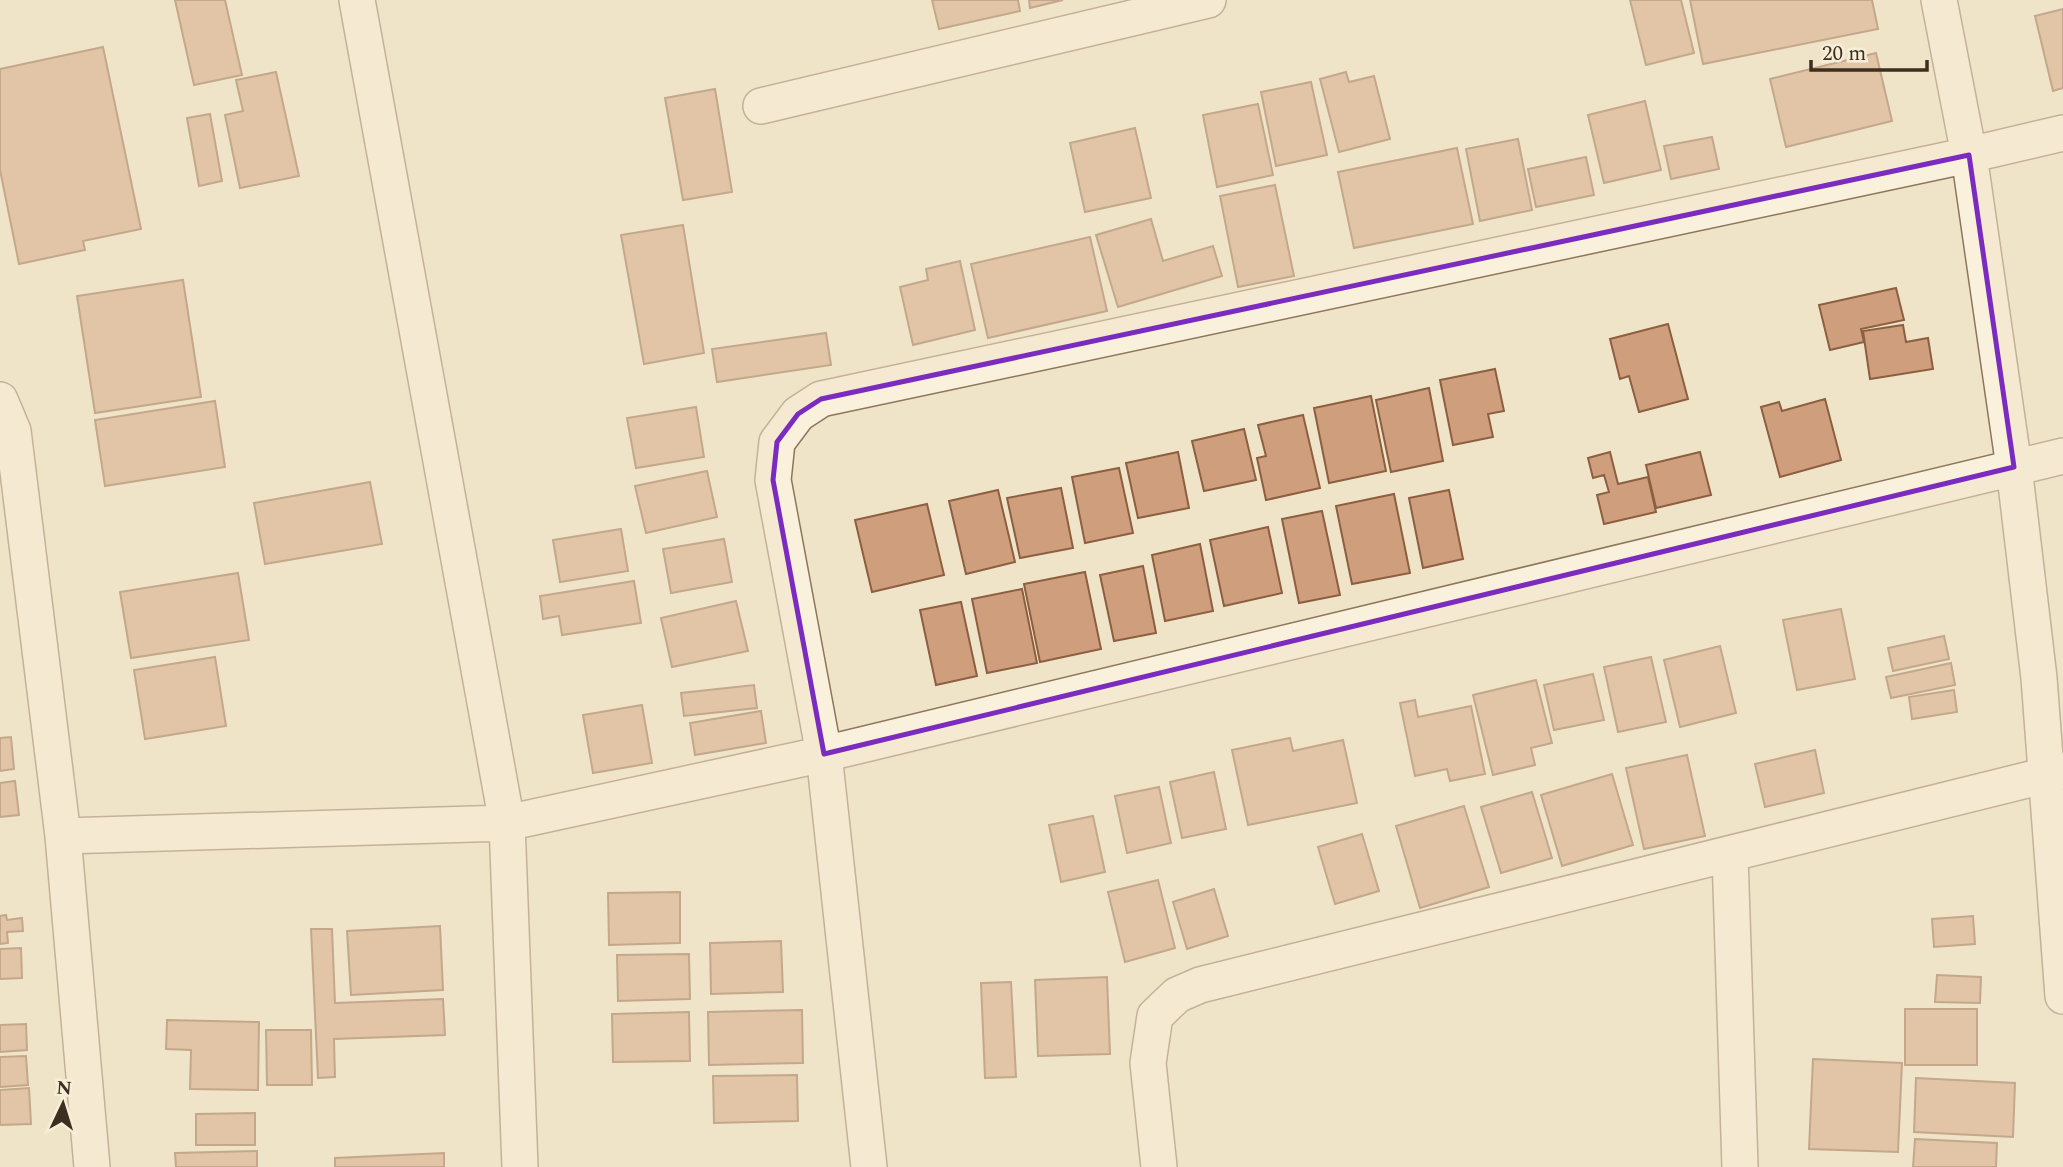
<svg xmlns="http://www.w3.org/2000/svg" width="2063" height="1167" font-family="Spectral,serif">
  <rect width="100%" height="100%" fill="#f0e4c8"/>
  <path fill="#cf9f7d" stroke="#8d5f41" stroke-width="2" d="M175 0H225L242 75 194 85Z
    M932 0H1018L1020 11 939 29Z
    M1029 0H1063L1030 8Z
    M1630 0H1681L1694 53 1646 65Z
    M1690 0H1872L1878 29 1703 64Z
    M2063 9V88L2053 91 2035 16Z
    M103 47 141 229 83 241 85 250 19 264 0 170V69Z
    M1876 53 1892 121 1786 147 1770 79Z
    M276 72 299 176 240 188 225 115 243 111 236 80Z
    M1346 72 1349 82 1374 76 1390 139 1339 152 1320 79Z
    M1311 82 1327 155 1276 166 1261 92Z
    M715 89 732 192 683 200 665 98Z
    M1645 101 1661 170 1604 183 1588 115Z
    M1258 104 1273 175 1217 187 1203 115Z
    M210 114 222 181 199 186 187 118Z
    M1135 128 1151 198 1085 212 1070 143Z
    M1712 137 1719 169 1671 179 1664 146Z
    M1518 139 1532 210 1480 221 1466 149Z
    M1457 148 1473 224 1354 248 1338 172Z
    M1586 157 1594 195 1536 207 1528 169Z
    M1275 185 1294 276 1238 287 1220 196Z
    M1151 219 1163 261 1213 246 1222 276 1118 307 1096 235Z
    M683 225 704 353 644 364 621 235Z
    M1090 237 1107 311 988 338 971 264Z
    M960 261 975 330 913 345 900 287 928 280 926 269Z
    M183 280 201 397 95 413 77 296Z
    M1896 288 1904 320 1861 329 1864 342 1830 350 1819 305Z
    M1668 324 1688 399 1639 412 1629 376 1620 379 1610 339Z
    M1903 325 1906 342 1928 338 1933 369 1870 379 1863 331Z
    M826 333 831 365 717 382 712 349Z
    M1495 369 1504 411 1488 414 1493 437 1453 445 1440 380Z
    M1429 388 1443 461 1391 472 1376 400Z
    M1371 396 1386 471 1329 483 1314 408Z
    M1825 399 1841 460 1780 477 1761 407 1779 402 1782 411Z
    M215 401 225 467 105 486 95 420Z
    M696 407 704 457 636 468 627 418Z
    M1303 415 1320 488 1266 500 1257 458 1266 456 1258 425Z
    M1244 429 1256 480 1204 491 1192 441Z
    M1178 452 1189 508 1138 518 1126 463Z
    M1610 452 1618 484 1648 477 1656 512 1604 524 1597 495 1609 492 1604 475 1593 478 1588 458Z
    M1700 452 1711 495 1656 508 1646 465Z
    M1119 468 1133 533 1085 543 1072 477Z
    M707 471 717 517 646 533 635 486Z
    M370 482 382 544 265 564 254 503Z
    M1061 488 1073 548 1020 558 1007 498Z
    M998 490 1015 562 966 574 949 501Z
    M1449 490 1463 559 1423 568 1409 498Z
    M1394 494 1410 573 1352 584 1336 506Z
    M927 504 944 575 872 592 855 520Z
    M1322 511 1340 595 1299 603 1282 519Z
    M1268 527 1282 593 1224 606 1210 540Z
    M621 529 628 571 560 582 553 540Z
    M724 539 732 582 671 593 663 549Z
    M1200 544 1213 611 1165 621 1152 555Z
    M1143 566 1156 633 1114 641 1100 575Z
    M1085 572 1101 649 1040 662 1024 584Z
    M238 573 249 640 131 658 120 592Z
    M634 581 641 623 562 635 559 616 543 619 540 596Z
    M1022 589 1037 663 987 673 972 599Z
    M736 601 748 651 672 667 661 618Z
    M961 602 977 676 936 685 920 610Z
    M1841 609 1855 679 1797 690 1783 620Z
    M1944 636 1949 659 1893 671 1888 648Z
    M1720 646 1736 713 1680 727 1664 660Z
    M215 657 226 726 145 739 134 670Z
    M1651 657 1666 722 1618 732 1604 667Z
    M1951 663 1955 685 1891 698 1886 677Z
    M1593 674 1604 720 1554 730 1544 685Z
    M1536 680 1552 743 1531 748 1535 765 1493 775 1473 695Z
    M754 685 757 708 684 716 681 693Z
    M1954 690 1957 712 1912 719 1909 697Z
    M1415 700 1418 717 1471 706 1485 774 1450 781 1447 769 1415 776 1400 703Z
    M642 705 652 763 593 773 583 715Z
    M761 711 766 743 695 755 690 723Z
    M11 737 14 769 0 771V738Z
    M1290 738 1293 751 1343 740 1357 803 1248 825 1232 750Z
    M1815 750 1824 793 1765 807 1755 764Z
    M1687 755 1705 836 1644 849 1626 768Z
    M1214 772 1226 829 1182 838 1170 782Z
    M1612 774 1633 845 1562 866 1541 795Z
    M15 781 19 815 0 817V783Z
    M1159 787 1171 843 1127 853 1115 796Z
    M1532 792 1552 858 1501 873 1481 807Z
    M1464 806 1489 887 1420 908 1396 826Z
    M1093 816 1105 872 1061 882 1049 825Z
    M1362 834 1379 891 1335 904 1318 847Z
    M1158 880 1175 948 1125 962 1108 892Z
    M1214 889 1228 936 1187 949 1173 902Z
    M680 892V943L609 945 608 893Z
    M6 915 7 920 22 918 23 931 7 932 8 943 0 944V916Z
    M1973 916 1975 944 1934 947 1932 919Z
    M440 926 443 990 351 995 347 931Z
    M311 929H332L335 1003 443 999 445 1035 334 1039 335 1077 318 1078Z
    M781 941 783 992 711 994 710 943Z
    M21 948 22 978 0 979V949Z
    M689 954 690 999 618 1001 617 955Z
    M1937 975 1981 977 1980 1003 1935 1002Z
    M1107 977 1110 1054 1038 1056 1035 980Z
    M1011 982 1016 1077 985 1078 981 983Z
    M1905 1009H1977V1065H1905Z
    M802 1010 803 1063 709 1065 708 1012Z
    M689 1012 690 1061 613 1062 612 1014Z
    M167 1020 259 1022 258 1090 190 1089 191 1050 166 1049Z
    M26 1024 27 1050 0 1052V1025Z
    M266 1030H311L312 1085H267Z
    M26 1056 28 1085 0 1087V1057Z
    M1813 1059 1902 1063 1898 1152 1809 1149Z
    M797 1075 798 1121 714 1123 713 1076Z
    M1916 1078 2015 1083 2013 1137 1914 1132Z
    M29 1088 31 1124 0 1125V1090Z
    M255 1113V1145H196V1114Z
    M1915 1139 1997 1143 1996 1167H1913Z
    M257 1151V1167H176L175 1153Z
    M444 1153V1167H335V1158Z"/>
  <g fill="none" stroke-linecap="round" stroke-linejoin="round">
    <defs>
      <path id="street" d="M357 0 507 823 520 1167
        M1939 0 1969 155 2014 467 2039 678 2063 996
        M761 106 1208 0
        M0 400 13 431 63 836 92 1167
        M63 836 507 823 824 754 2063 456
        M1730 854 1740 1167
        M869 1167 824 754 773 480 777 442 798 414 821 399 1969 155 2063 133
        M1159 1167 1148 1063 1155 1016 1177 995 1200 985 2063 771"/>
    </defs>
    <use href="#street" stroke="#8d765c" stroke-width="38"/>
    <use href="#street" stroke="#faf1dc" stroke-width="35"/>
  </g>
  <path d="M0 0H2063V1167H0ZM1969 155 2014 467 824 754 773 480 777 442 798 414 821 399Z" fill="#f0e4c8" fill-opacity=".55" fill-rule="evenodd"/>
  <path fill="none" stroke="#7b2cbf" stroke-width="5" stroke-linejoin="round" d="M1969 155 2014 467 824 754 773 480 777 442 798 414 821 399Z"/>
  <g transform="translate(63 1104) rotate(4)" stroke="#f7eed8" stroke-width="5" paint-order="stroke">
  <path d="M0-5L12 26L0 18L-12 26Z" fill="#3d2e20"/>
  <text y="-10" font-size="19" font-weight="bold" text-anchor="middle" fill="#3d2e20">N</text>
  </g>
  <path d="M1811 60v10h116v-10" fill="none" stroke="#3d2e20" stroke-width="3.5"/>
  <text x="1822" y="60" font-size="21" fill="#3d2e20" stroke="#f7eed8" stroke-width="5" paint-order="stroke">20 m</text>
</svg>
